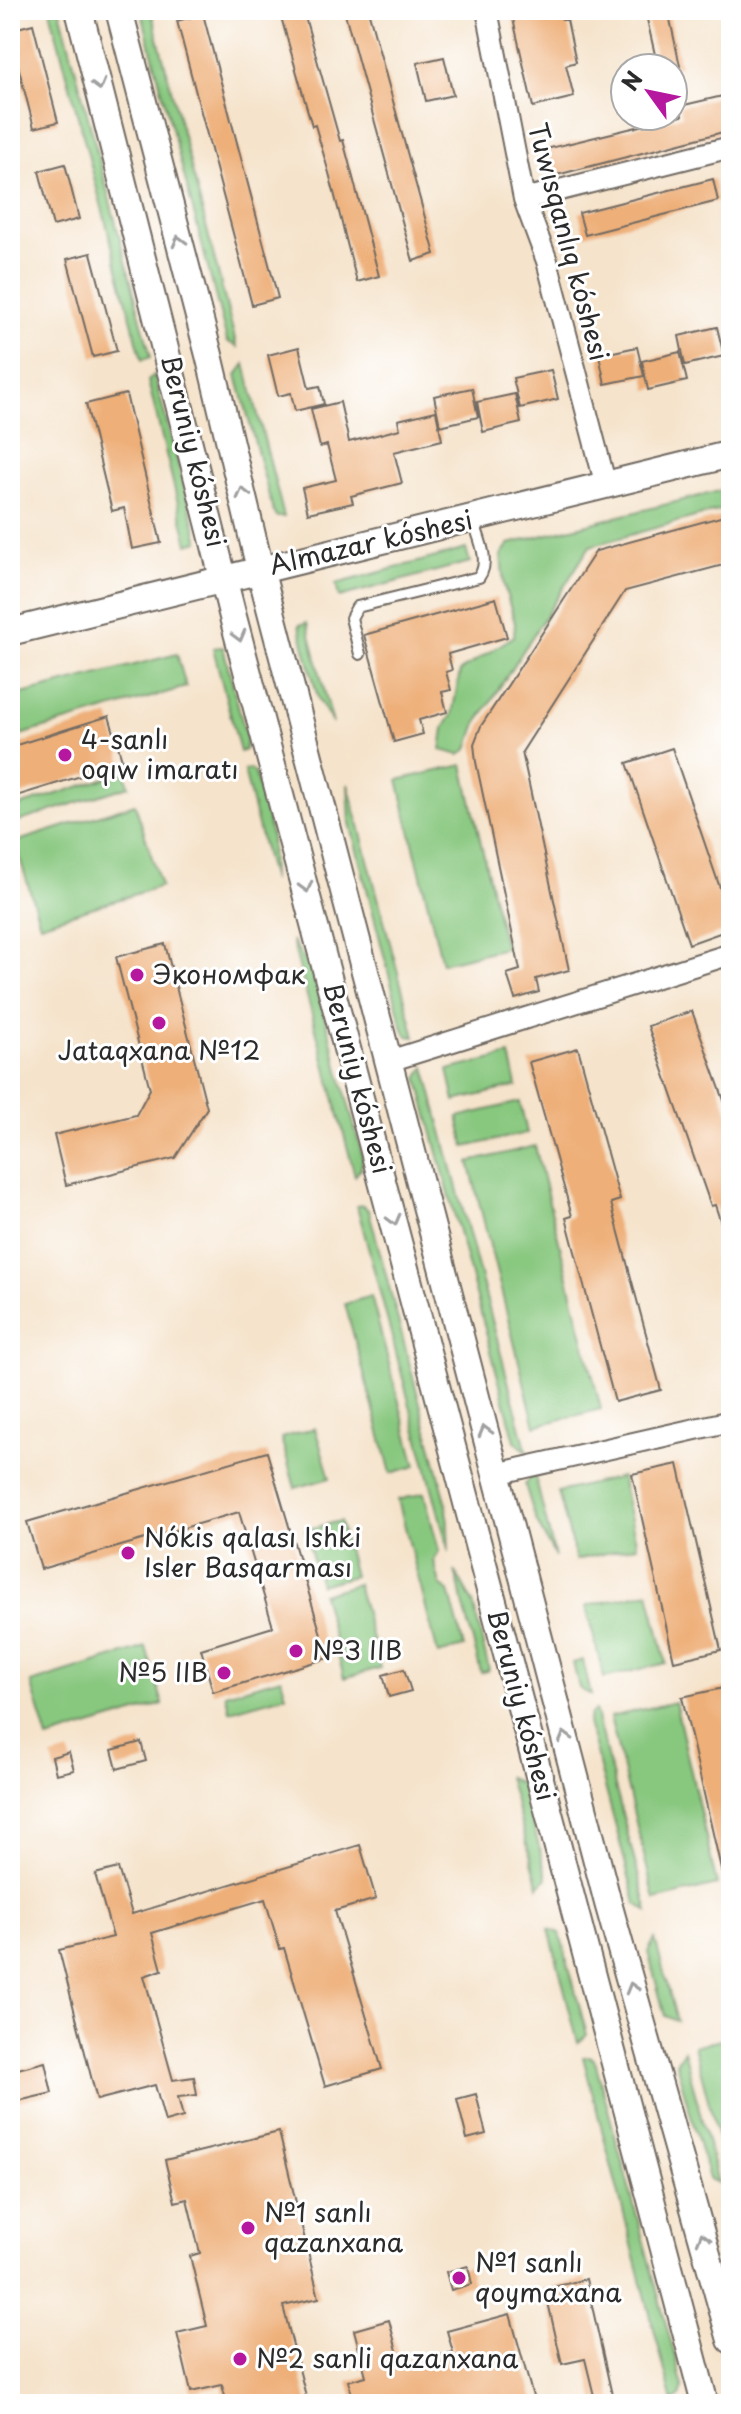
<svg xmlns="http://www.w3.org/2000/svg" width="741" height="2414" font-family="'Playpen Sans',sans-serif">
  <rect width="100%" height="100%" fill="#fff"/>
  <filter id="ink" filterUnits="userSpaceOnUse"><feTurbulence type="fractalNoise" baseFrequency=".0125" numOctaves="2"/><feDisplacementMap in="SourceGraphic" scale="16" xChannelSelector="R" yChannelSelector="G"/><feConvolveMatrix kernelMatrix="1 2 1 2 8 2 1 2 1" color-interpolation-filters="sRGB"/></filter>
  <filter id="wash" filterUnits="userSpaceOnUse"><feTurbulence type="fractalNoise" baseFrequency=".006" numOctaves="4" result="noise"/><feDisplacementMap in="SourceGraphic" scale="32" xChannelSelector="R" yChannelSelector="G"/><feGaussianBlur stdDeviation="1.8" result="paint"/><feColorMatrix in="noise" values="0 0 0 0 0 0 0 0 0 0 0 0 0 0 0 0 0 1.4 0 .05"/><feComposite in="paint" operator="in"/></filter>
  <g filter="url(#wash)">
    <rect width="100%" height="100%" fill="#f5e3cb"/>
    <path fill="#87c77e" stroke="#597954" stroke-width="2" d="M50 10H60L151 357 142 360Z
      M141 10H151L237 347 227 341Z
      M245 364 284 517H277L273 511 237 375Z
      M154 375 199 541 188 544 148 381Z
      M731 488V507L590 546 477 723 468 749 460 755 441 750 444 728 452 715 460 671 514 636 515 623 504 586 501 555 509 544Z
      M466 549 470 562 339 597 336 584Z
      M307 623 333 724 318 698 299 625Z
      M223 647 247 740 245 750 240 752 213 648Z
      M177 654 186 687 10 738V697Z
      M463 765 505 948 442 963 398 780Z
      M250 769 255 773 271 835 272 881 244 771Z
      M125 772 129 786 11 824 10 809Z
      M348 784 415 1037 408 1036 403 1029 350 823Z
      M135 804 161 886 40 924 15 842Z
      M292 940 313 974 363 1158 361 1168 355 1176Z
      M510 1055 517 1086 455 1101 448 1070Z
      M425 1067 527 1452 515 1441 418 1078Z
      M520 1102 527 1133 465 1147 458 1117Z
      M535 1146 601 1409 535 1426 469 1162Z
      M363 1205 369 1211 447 1505 449 1552 357 1206Z
      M371 1296 416 1466 391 1473 345 1304Z
      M315 1428 330 1478 295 1488 281 1438Z
      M534 1472 555 1557 536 1520 525 1485Z
      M621 1477 637 1546 576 1560 558 1492Z
      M424 1493 439 1551 434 1561 440 1585 449 1591 464 1647 438 1654 398 1500Z
      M340 1521 354 1576 320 1585 305 1530Z
      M455 1571 473 1603 489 1670 481 1673Z
      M357 1584 380 1668 344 1678 322 1594Z
      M649 1592 666 1663 604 1678 586 1606Z
      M146 1647 163 1704 48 1739 31 1683Z
      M583 1660 591 1695 579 1688 573 1663Z
      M281 1678 286 1695 230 1711 225 1694Z
      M675 1702 717 1885 655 1900 610 1717Z
      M595 1710 648 1912 636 1903 588 1723 590 1715Z
      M508 1777 523 1785 547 1878 539 1887Z
      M549 1929 560 1933 587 2035 578 2043Z
      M655 1939 677 2021 665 2016 648 1952Z
      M728 2037 731 2048V2187L694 2046Z
      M684 2050 718 2183 709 2179 676 2063Z
      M590 2056 595 2061 683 2387 680 2397 673 2402 583 2057Z
      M725 2211 731 2233V2270L720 2224 721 2214Z"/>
    <g id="blocks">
      <path fill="#eeaf78" d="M279 10H303L340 141 343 140 379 276 357 282 329 173 315 125 312 126Z
        M344 10H368L435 254 413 261Z
        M511 10H560L562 20H567L576 62 566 65 574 97 533 107Z
        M668 10 680 66 658 68 646 15Z
        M203 14 278 298 252 305 177 21Z
        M33 24 58 122 34 128 10 34V30Z
        M444 57 453 95 426 101 417 63Z
        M731 94V130L549 177 542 150 682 116 680 106Z
        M65 164 79 219 53 226 39 171Z
        M713 179 718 201 585 235 579 213Z
        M91 253 117 351 93 357 67 259Z
        M717 327 724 356 685 365 679 336Z
        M299 347 309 388 320 386 324 404 295 411 291 393 278 396 268 355Z
        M637 347 644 376 605 384 599 355Z
        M680 352 687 381 648 390 642 361Z
        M551 370 558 399 520 408 513 378Z
        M472 388 478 417 440 426 434 396Z
        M126 394 161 543 132 549 124 508 112 511 86 404Z
        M515 394 521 423 483 432 477 402Z
        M340 402 349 442 400 429 398 420 436 411 442 440 394 452 402 483 351 496 353 503 308 513 302 488 336 480 327 445 320 447 311 409Z
        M731 514V563L625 591 522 752 569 970 536 979 539 992 515 999 507 974 520 970 476 762 474 744 481 726 596 551Z
        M496 598 507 637 448 654 452 670 446 672 451 690 442 692 447 712 419 720 423 734 394 742 364 635Z
        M109 716 123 763 10 798V747Z
        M672 748 731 920V929L689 944 627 763Z
        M165 944 207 1108 175 1158 66 1185 54 1135 136 1115 150 1089 116 957Z
        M692 1011 731 1120V1243L728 1244 715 1205 711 1206 648 1026Z
        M578 1048 620 1200 611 1203 661 1390 615 1402 566 1218 572 1216 529 1062Z
        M267 1452 328 1658 213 1692 201 1649 273 1627 239 1512 41 1569 27 1522Z
        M678 1464 721 1650 674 1661 632 1474Z
        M404 1669 411 1691 389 1697 383 1675Z
        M728 1687 731 1698V1881L724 1882 682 1697Z
        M141 1742 146 1761 117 1769 112 1750Z
        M69 1752 74 1770 56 1774 52 1757Z
        M360 1845 376 1899 335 1911 382 2069 325 2086 284 1948 280 1949 265 1899 152 1933 162 1970 144 1976 173 2080 194 2077 197 2095 178 2097 183 2117 165 2122 155 2085 97 2100 59 1950 113 1937 95 1874 118 1868 132 1914Z
        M45 2062 52 2093 10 2103V2071Z
        M476 2094 486 2134 467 2139 457 2099Z
        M279 2132 319 2298 283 2306 308 2404H227L222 2385 191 2392 177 2333 207 2326 190 2256 200 2253 187 2199 175 2202 165 2160Z
        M468 2266 472 2284 451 2290 446 2272Z
        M586 2279 603 2355 614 2404H596L585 2359 562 2364 545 2289Z
        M510 2314 535 2404H355L348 2381 366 2376 354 2330 389 2320 401 2366 453 2352 447 2331Z"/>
    </g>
  </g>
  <g filter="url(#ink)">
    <use href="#blocks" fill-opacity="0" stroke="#726b63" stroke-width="2"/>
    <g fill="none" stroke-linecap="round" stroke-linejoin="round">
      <defs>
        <path id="service" d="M360 654 351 618 357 607 479 577C491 561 478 537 473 519"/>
        <path id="minor" d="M487 10 524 199 547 261 606 486
          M524 199 731 147
          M389 1061 731 954
          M496 1474 731 1421"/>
        <path id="tertiary" d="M79 10 233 617 705 2404
          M119 10 209 355 260 569 608 1903 731 2340
          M10 632 731 454"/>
      </defs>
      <use href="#service" stroke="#726b63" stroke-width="14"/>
      <use href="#minor" stroke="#726b63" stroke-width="24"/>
      <use href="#tertiary" stroke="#726b63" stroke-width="30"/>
      <use href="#service" stroke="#fff" stroke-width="10"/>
      <use href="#minor" stroke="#fff" stroke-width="20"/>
      <use href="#tertiary" stroke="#fff" stroke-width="26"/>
    </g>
    <defs><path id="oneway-chevron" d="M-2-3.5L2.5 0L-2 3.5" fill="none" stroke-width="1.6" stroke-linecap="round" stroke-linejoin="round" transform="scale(2)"/></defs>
    <g stroke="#a0a0a0">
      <use href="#oneway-chevron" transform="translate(99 85) rotate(75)"/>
      <use href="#oneway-chevron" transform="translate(179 241) rotate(-105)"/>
      <use href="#oneway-chevron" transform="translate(243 493) rotate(-104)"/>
      <use href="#oneway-chevron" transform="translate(239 636) rotate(75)"/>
      <use href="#oneway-chevron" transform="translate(306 887) rotate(75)"/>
      <use href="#oneway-chevron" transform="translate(394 1220) rotate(75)"/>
      <use href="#oneway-chevron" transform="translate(485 1431) rotate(-105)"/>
      <use href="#oneway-chevron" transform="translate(565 1737) rotate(-105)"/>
      <use href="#oneway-chevron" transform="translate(632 1988) rotate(-106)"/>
      <use href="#oneway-chevron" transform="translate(703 2238) rotate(-106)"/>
    </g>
  </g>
  <g fill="#b5179e" stroke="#fff" stroke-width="3">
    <circle cx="65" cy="755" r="8"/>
    <circle cx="137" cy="975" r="8"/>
    <circle cx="159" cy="1023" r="8"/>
    <circle cx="128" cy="1553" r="8"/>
    <circle cx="296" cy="1651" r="8"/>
    <circle cx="224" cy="1673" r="8"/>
    <circle cx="248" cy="2228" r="8"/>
    <circle cx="459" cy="2278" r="8"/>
    <circle cx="240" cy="2359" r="8"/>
  </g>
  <g text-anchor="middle" stroke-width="6" stroke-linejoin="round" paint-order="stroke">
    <g font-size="26" fill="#2b2b2b" stroke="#fff">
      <text transform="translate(568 242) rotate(75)" y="9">Tuwısqanlıq kóshesi</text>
      <text transform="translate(193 451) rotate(76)" y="9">Beruniy kóshesi</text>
      <text transform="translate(371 543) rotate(-13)" y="9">Almazar kóshesi</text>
      <text transform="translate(357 1078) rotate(75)" y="9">Beruniy kóshesi</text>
      <text transform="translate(521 1705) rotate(75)" y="9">Beruniy kóshesi</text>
    </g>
    <g font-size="26" fill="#2b2b2b" stroke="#fff" text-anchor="start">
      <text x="81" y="749">4-sanlı<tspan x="81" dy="30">oqıw imaratı</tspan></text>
      <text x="153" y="984">Экономфак</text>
      <text x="159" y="1060" text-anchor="middle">Jataqxana №12</text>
      <text x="144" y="1547">Nókis qalası Ishki<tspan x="144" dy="30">Isler Basqarması</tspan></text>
      <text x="312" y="1660">№3 IIB</text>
      <text x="208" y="1682" text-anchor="end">№5 IIB</text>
      <text x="264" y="2222">№1 sanlı<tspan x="264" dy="30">qazanxana</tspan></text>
      <text x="475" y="2272">№1 sanlı<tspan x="475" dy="30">qoymaxana</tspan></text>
      <text x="256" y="2368">№2 sanli qazanxana</text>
    </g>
  </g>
  <rect width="741" height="2414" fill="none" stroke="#fff" stroke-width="40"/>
  <g transform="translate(649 92) rotate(303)"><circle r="38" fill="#ffffff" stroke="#aaaaaa" stroke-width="2"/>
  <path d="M0-6L14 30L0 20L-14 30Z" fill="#b5179e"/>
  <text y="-12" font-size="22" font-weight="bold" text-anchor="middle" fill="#2b2b2b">N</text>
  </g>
</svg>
